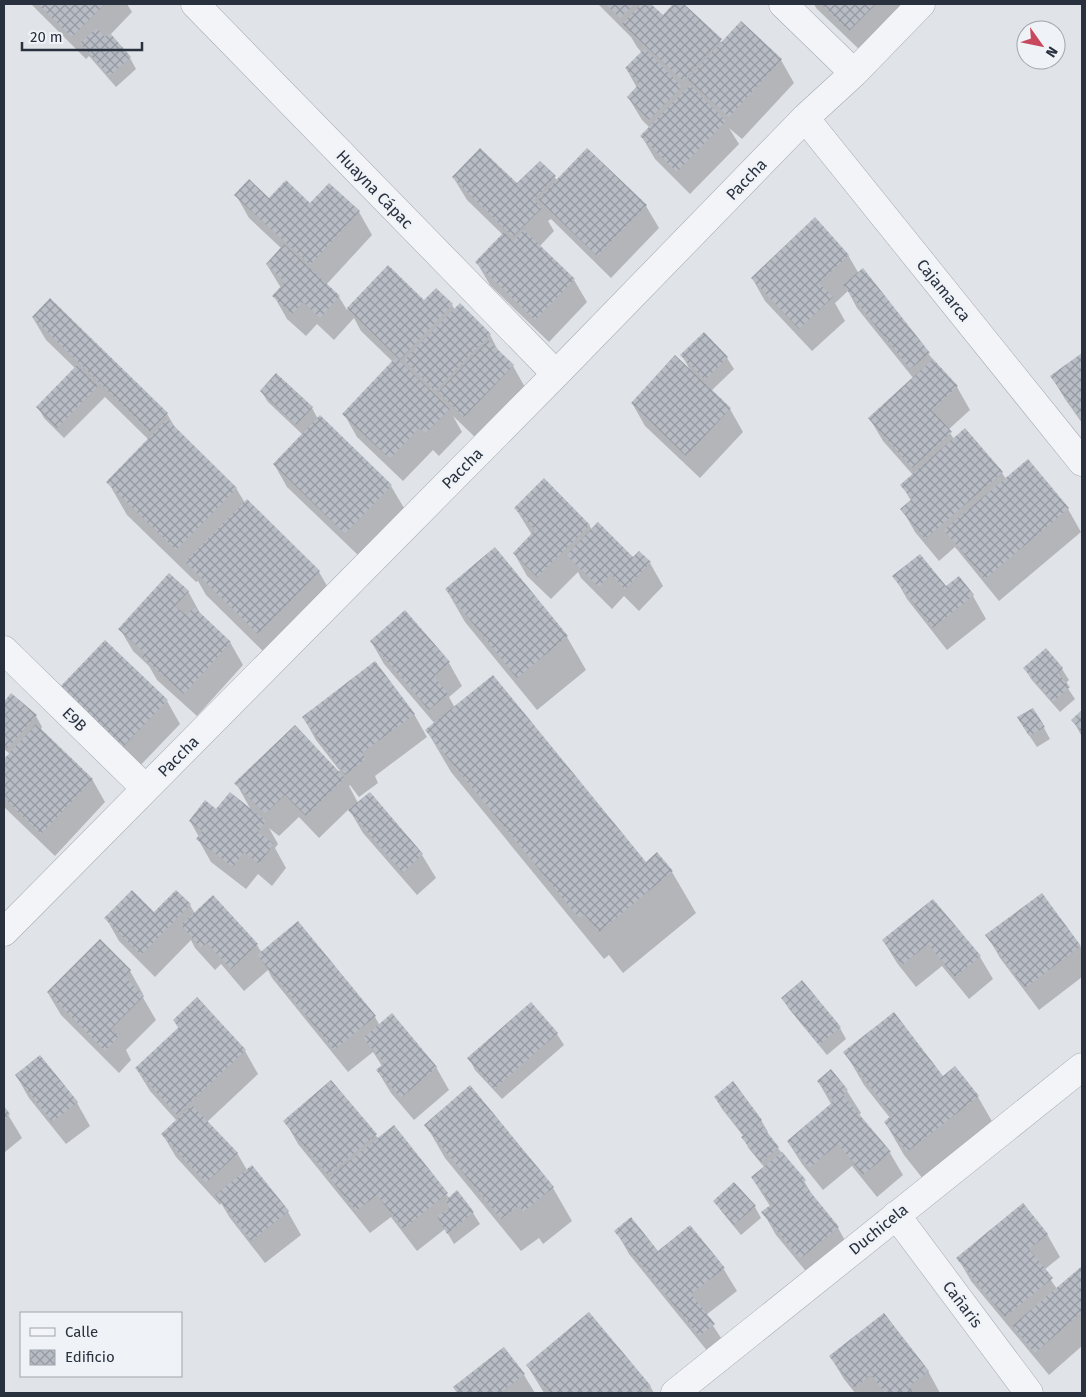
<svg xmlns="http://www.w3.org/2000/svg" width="1086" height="1397" font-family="'Fira Sans',sans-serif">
  <defs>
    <pattern id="building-cross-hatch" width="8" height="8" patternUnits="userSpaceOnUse" patternTransform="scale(1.25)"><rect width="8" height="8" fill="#b7bcc5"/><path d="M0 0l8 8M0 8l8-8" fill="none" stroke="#9599a1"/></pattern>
  </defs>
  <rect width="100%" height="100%" fill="#e0e3e8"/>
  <path fill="#0003" d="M31 4H127L132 12 110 35 130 58 136 69 116 87 89 56 86 59Z
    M598 4H649L663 17 675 4H682L722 43 741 23 781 60 794 83 742 139 729 128 739 144 690 194 655 159 642 137 650 128 642 120 628 97 637 88 626 68 642 53 637 47 631 37Z
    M814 4H907L863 53 816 8Z
    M540 162 558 181 646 206 659 228 611 278 551 219 548 221 554 231 540 246 574 280 587 302 549 342 490 285 477 263 503 235 467 200 453 177 517 185Z
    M329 184 359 212 372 235 326 285 339 297 347 310 388 267 425 302 452 305 455 310 490 335 500 354 513 366 526 389 477 439 453 416 462 432 439 456 433 450 403 481 357 437 344 414 393 362 361 331 354 318 334 340 317 324 306 336 287 319 274 296 281 288 267 265 281 248 249 218 236 195 310 205Z
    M848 255 859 274 957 387 970 410 948 430 954 439 1002 473 1006 479 1068 509 1081 532 999 601 955 547 939 561 915 532 902 509 911 501 902 485 913 475 883 441 870 419 914 379 857 308 848 291 835 303 845 321 812 351 765 301 752 278Z
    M50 300 167 414 176 429 236 488 245 503 319 572 338 605 278 666 206 595 198 581 196 582 127 515 108 482 149 440 105 397 64 438 44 418 38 407 76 369 46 340 33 318Z
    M704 333 727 358 734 369 711 391 730 409 743 432 700 478 645 426 632 403 690 370 682 355Z
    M1082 355V423L1065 399 1052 377Z
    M261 391 312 408 318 419 391 486 404 508 359 556 287 487 274 464 303 435 268 402Z
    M516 509 589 525 592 530 633 559 639 552 650 563 663 586 639 611 624 596 612 609 581 578 578 572 551 599 527 576 514 553 532 535Z
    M495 549 567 637 586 670 537 710 465 622 446 589Z
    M894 576 946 588 959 578 973 596 986 619 947 650 907 599Z
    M188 591 201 615 230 642 243 665 197 716 157 680 149 666 133 651 120 629Z
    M405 612 449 663 462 686 449 697 455 708 646 863 672 872 696 913 623 973 609 955 604 959 451 772 427 731 435 724 384 664 371 641Z
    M1046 650 1062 669 1069 680 1065 684 1075 699 1060 712 1031 679 1025 668Z
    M12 695 36 716 42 727 40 730 92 779 105 802 55 856 4 807V760L10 754 4 749V704Z
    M167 701 180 724 135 771 73 712Z
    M1082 712V737L1073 720Z
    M414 714 427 737 375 776 378 783 359 797 350 785 349 786 358 803 369 793 422 855 436 878 417 895 363 833 349 809 319 838 299 817 279 836 269 828 278 844 275 848 286 868 272 886 258 874 246 889 211 862 198 839 199 837 190 821 217 811 251 810 236 783 340 771 316 740 303 717Z
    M1044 728 1050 739 1037 747 1025 729Z
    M932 900 980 957 993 979 969 999 942 966 916 987 897 963 883 940Z
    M190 905 195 914 257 945 262 953 298 923 375 1017 380 1026 436 1067 449 1090 414 1120 391 1093 377 1070 382 1066 373 1052 348 1072 272 978 268 970 244 991 221 964 215 970 195 948 191 940 155 977 119 941 106 918 154 914Z
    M987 935 1080 946 1082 950V977L1039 1010 1000 958Z
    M100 941 130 971 143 994 142 996 156 1020 126 1050 131 1060 119 1073 61 1015 48 993Z
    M782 998 840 1028 846 1039 827 1055 789 1009Z
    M531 1004 557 1034 564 1045 502 1099 475 1070 469 1058Z
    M174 1021 245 1051 258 1074 207 1122 237 1153 247 1170 288 1212 301 1235 265 1263 230 1218 221 1203 220 1205 176 1157 163 1135 177 1121 150 1091 136 1068 179 1029Z
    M845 1052 943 1078 978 1097 997 1130 927 1184 904 1155 885 1122 890 1118 864 1085Z
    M39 1056 77 1103 90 1126 66 1144 29 1098 16 1075Z
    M830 1071 847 1091 861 1113 859 1115 890 1153 903 1175 877 1197 852 1166 823 1190 802 1164 788 1142 831 1104 818 1081Z
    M331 1082 379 1139 394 1127 450 1199 457 1192 473 1213 480 1224 454 1244 445 1229 417 1251 391 1217 370 1233 298 1144 285 1121Z
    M470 1087 553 1188 572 1221 543 1244 539 1238 521 1251 445 1158 426 1125Z
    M715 1097 761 1120 768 1132 766 1133 804 1181 817 1203 838 1228 851 1251 814 1281 776 1235 763 1212 770 1206 752 1178 765 1168 749 1149 743 1137H744L722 1109Z
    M4 1108 22 1138 5 1152 4 1150Z
    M715 1201 755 1207 761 1218 741 1235 722 1212Z
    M616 1231 658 1253 723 1268 737 1291 706 1315 727 1347 713 1358 629 1254Z
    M1047 1234 1060 1257 1044 1270 1057 1289 1082 1267V1346L1049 1375 971 1281 958 1258Z
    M504 1349 524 1375 535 1393H458L454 1388Z
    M830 1356 928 1371 940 1393H855L844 1379Z
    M527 1365 650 1386 654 1393H544Z"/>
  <path fill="url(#building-cross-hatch)" d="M38 4H105L72 37Z
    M606 4H635L620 18Z
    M641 4H651L663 15 673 4H684L722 39 683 81 622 24Z
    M821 4H876L849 31Z
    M741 21 782 59 729 117 687 79Z
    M97 28 105 37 110 33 131 57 109 76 80 43Z
    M645 48 682 87 649 120 627 97 639 84 625 68Z
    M690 85 726 121 677 172 640 136Z
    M480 148 517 183 540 161 556 176 534 200 542 208 513 237 452 177Z
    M587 148 647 205 597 256 538 199Z
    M249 179 269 198 286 180 310 203 329 183 360 211 310 265 234 195Z
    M815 217 849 255 819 283 833 297 799 329 751 278Z
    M524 230 575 279 535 320 475 262 504 232 513 241Z
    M284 244 340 296 320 318 303 302 292 314 272 296 285 282 266 264Z
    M388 265 424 300 436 288 453 304 400 360 347 308Z
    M863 268 930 353 910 369 843 285Z
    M50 298 168 413 150 432 32 317Z
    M460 303 491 334 435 391 404 360Z
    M704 332 728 357 705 380 680 355Z
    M488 340 514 365 464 417 438 392Z
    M1082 353V421L1050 376Z
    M675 355 731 408 686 456 631 403Z
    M396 357 450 409 425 434 419 428 390 459 342 414Z
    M933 359 958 386 932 410 952 432 912 468 868 418Z
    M77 365 98 386 57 428 36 407Z
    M276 373 313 407 296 425 260 391Z
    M320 415 392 485 345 534 273 464Z
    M167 419 237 488 176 550 106 482Z
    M965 428 1003 472 925 539 900 509 912 499 900 485Z
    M1028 459 1069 508 985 579 944 530Z
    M544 478 590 525 537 577 513 553 535 530 514 508Z
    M247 499 320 571 258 634 185 562Z
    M598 522 633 557 639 551 651 562 625 589 611 574 599 587 566 555Z
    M495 547 568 636 517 678 445 589Z
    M920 554 946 586 959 576 974 595 933 628 892 576Z
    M169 573 189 591 175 606 186 615 194 607 231 642 184 694 142 657 145 653 118 629Z
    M405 610 450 662 434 676 448 694 429 710 370 641Z
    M105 640 168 700 121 749 58 689Z
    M1046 648 1063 668 1058 673 1070 687 1053 702 1023 668Z
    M375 661 415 714 362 753 366 759 345 775 302 717Z
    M493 675 646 862 657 852 673 871 599 932 584 914 579 918 425 730Z
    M11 693 37 715 8 748 4 745V702Z
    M1033 708 1045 727 1029 736 1017 717Z
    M1082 710V732L1071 720Z
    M36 724 93 779 41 834 4 798V759Z
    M295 725 345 778 306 816 285 795 265 814 234 783Z
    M230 792 266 821 258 832 274 844 259 864 244 852 233 867 196 839 202 831 189 821 205 800 216 809Z
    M370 792 423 854 403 873 348 810Z
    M132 890 154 912 176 890 191 904 141 955 104 918Z
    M1042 893 1081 946 1025 988 985 935Z
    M213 895 258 944 231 969 207 943 201 948 181 925Z
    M933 899 981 956 955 977 928 944 902 965 882 940Z
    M298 921 376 1016 334 1050 257 955Z
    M100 939 131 970 125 977 144 996 111 1029 119 1036 105 1051 47 992Z
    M802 980 841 1027 819 1045 781 998Z
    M197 997 246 1050 177 1115 135 1068 179 1027 173 1020Z
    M531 1002 558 1033 494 1089 467 1058Z
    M894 1012 943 1076 955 1066 979 1096 907 1152 884 1122 892 1115 843 1052Z
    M392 1013 437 1067 401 1098 376 1070 384 1063 363 1038Z
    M40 1055 78 1102 52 1122 15 1075Z
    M831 1069 848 1090 843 1095 891 1152 863 1175 838 1144 809 1168 787 1141 834 1101 817 1081Z
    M331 1080 377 1134 328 1175 283 1121Z
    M733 1081 762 1120 759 1122 779 1147 761 1162 741 1137 756 1125 743 1134 714 1097Z
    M470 1085 554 1187 523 1212 519 1206 501 1219 424 1125Z
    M192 1105 238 1153 206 1183 161 1134Z
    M4 1106 10 1114 4 1120Z
    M394 1125 448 1193 403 1229 377 1195 356 1211 329 1177Z
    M782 1152 806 1180 803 1183 839 1227 800 1259 761 1212 772 1204 751 1177Z
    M252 1165 289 1211 251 1241 215 1195Z
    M734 1182 756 1206 734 1225 713 1201Z
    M457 1190 474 1212 447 1234 437 1216 449 1209 446 1200Z
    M1023 1203 1048 1234 1029 1249 1053 1278 1005 1317 956 1258Z
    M631 1217 658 1251 690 1225 725 1268 691 1294 715 1324 699 1336 614 1231Z
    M1082 1266V1312L1035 1353 1012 1326Z
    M589 1312 651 1386 642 1393H550L526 1365Z
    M884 1313 929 1371 909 1386 915 1393H885L871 1375 854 1388 829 1356Z
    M504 1347 525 1374 500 1393H457L453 1387Z"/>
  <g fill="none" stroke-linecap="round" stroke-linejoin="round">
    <defs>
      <path id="street" d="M195 4 556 374
        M783 4 854 73
        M805 118 1082 462
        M4 650 145 788
        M4 932 556 374 805 118 854 73 921 4
        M896 1215 1029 1393
        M675 1393 1082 1067"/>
    </defs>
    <use href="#street" stroke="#a5aab2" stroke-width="29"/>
    <use href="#street" stroke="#f2f4f7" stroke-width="28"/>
  </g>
  <g text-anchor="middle" stroke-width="4.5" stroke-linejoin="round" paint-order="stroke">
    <g font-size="16" fill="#29313f" stroke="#eff2f6">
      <text transform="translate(746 179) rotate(-46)" y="6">Paccha</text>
      <text transform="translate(375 189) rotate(46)" y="6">Huayna Cápac</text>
      <text transform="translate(944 290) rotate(51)" y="6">Cajamarca</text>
      <text transform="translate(462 468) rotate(-45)" y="6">Paccha</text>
      <text transform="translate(75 719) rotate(44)" y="6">E9B</text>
      <text transform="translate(178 756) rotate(-45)" y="6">Paccha</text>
      <text transform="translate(878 1229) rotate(-39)" y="6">Duchicela</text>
      <text transform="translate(963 1304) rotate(53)" y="6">Cañaris</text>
    </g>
  </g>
  <rect width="1086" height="1397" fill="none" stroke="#29313f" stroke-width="10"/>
  <rect x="20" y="1312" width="162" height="65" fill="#eff2f6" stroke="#a0a5ad"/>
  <rect x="30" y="1328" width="25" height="8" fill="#f2f4f7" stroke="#a0a5ad"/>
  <text x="65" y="1337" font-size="15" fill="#29313f">Calle</text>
  <rect x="30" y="1350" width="25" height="15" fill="url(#building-cross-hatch)" stroke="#a0a5ad"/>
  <text x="65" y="1362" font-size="15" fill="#29313f">Edificio</text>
  <g transform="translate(1041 45) rotate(123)"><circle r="24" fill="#eff2f6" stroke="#a0a5ad"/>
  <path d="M0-4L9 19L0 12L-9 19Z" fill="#c8495e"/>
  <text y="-8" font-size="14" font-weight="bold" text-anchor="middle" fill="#29313f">N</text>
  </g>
  <path d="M22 42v8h120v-8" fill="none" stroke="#29313f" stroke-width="2.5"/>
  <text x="30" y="42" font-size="15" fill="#29313f" stroke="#eff2f6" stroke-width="4" paint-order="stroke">20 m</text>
</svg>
